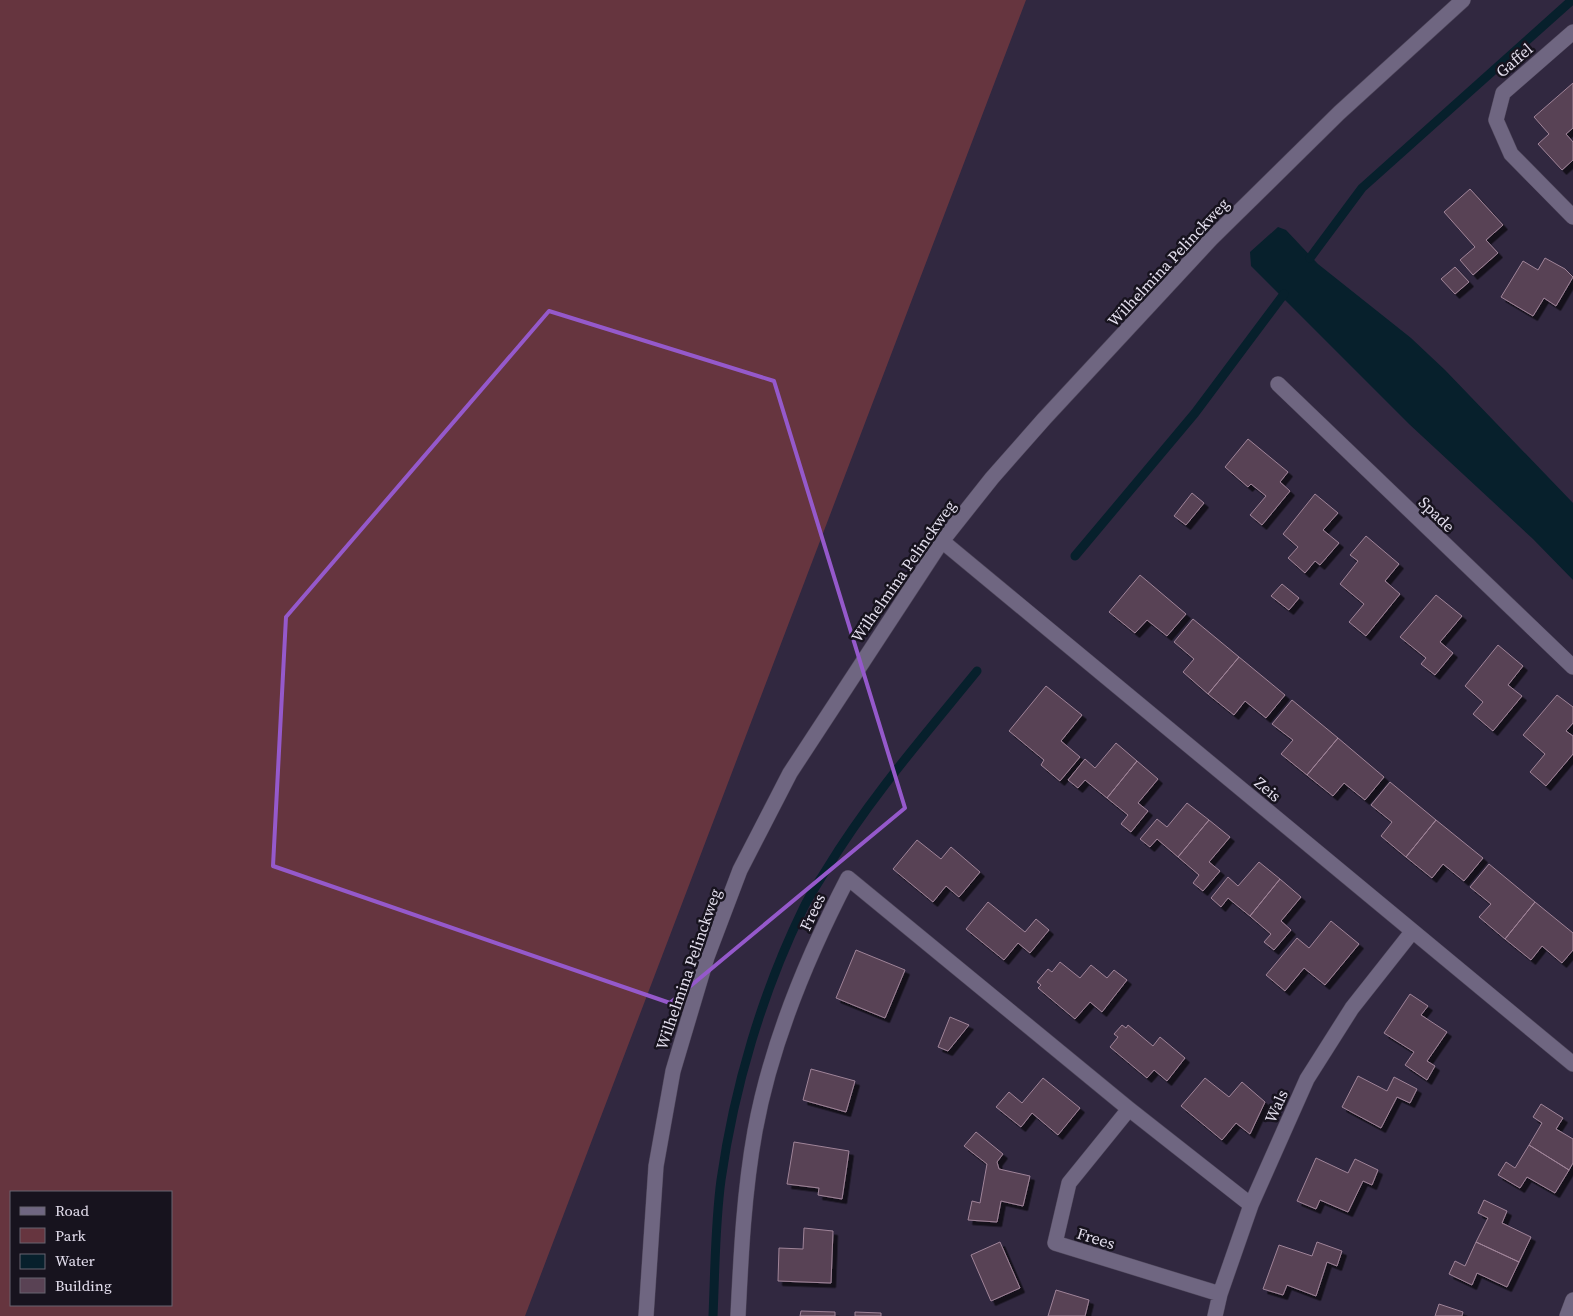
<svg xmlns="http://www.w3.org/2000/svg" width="1573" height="1316" font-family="'Source Serif 4',serif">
  <defs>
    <filter id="shadow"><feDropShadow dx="4.5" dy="4.5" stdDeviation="0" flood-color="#0009"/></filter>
  </defs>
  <rect width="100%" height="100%" fill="#312840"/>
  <path fill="#66353f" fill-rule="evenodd" d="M0 0H1026L525 1316H0ZM11 1192H171V1305H11Z"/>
  <path fill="#07202c" d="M1278 227 1286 230 1318 264 1411 338 1445 370 1573 503V580L1533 539 1409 424 1251 266 1250 252Z"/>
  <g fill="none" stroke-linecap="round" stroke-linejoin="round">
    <path stroke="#07202c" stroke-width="9" d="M1310 258 1362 188 1572 0
      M1075 556 1195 413 1284 294
      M713 1316C715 1271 715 1225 721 1180 734 1088 762 993 803 909 809 896 818 883 826 870 869 799 924 736 977 671"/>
  </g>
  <path fill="#594254" stroke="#9f8499" filter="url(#shadow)" d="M1573 83V128L1566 134 1573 142V160L1562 170 1538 144 1549 134 1534 117Z
    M1470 189 1503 225 1486 240 1498 253 1473 275 1460 260 1475 247 1444 212Z
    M1545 258 1565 269 1573 277 1556 306 1544 298 1533 316 1501 297 1523 261 1538 270Z
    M1455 267 1469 282 1455 294 1441 279Z
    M1248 439 1288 472 1280 482 1290 491 1262 525 1250 515 1266 496 1251 484 1248 487 1225 467Z
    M1192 493 1204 503 1186 525 1174 516Z
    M1315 494 1338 513 1323 530 1339 543 1320 565 1315 561 1305 573 1288 558 1298 547 1283 534Z
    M1366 536 1399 564 1385 581 1400 594 1366 636 1349 622 1364 604 1340 584 1358 561 1350 555Z
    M1140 575 1186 614 1167 636 1147 620 1135 633 1109 612Z
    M1282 584 1299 598 1289 610 1271 596Z
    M1436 595 1462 616 1440 642 1453 653 1435 675 1421 664 1426 658 1400 637Z
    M1193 619 1239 657 1208 694 1183 672 1194 659 1174 642Z
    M1498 645 1523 666 1508 685 1522 696 1493 731 1473 714 1483 702 1465 686Z
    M1239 657 1285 695 1266 718 1245 701 1234 715 1208 694Z
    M1046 686 1082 715 1061 741 1080 757 1060 781 1041 765 1044 760 1009 731Z
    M1557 695 1573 707V723L1566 731 1573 736V754L1546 786 1530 772 1545 754 1523 735Z
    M1292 700 1338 738 1307 775 1281 754 1293 740 1272 724Z
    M1338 738 1384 777 1365 800 1344 783 1333 796 1307 775Z
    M1116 743 1137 761 1107 798 1085 780 1078 788 1068 780 1085 759 1095 768Z
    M1137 761 1158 779 1138 803 1148 811 1131 832 1121 824 1128 815 1107 798Z
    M1390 782 1436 820 1406 857 1381 836 1392 822 1371 805Z
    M1187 803 1209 820 1178 857 1157 839 1150 847 1140 839 1157 819 1167 827Z
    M1209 820 1230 837 1209 862 1220 871 1203 891 1193 883 1199 875 1178 857Z
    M1436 820 1483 858 1464 881 1443 864 1432 878 1406 857Z
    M917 840 941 859 951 847 980 872 959 897 946 886 933 902 893 869Z
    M1259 862 1280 879 1250 916 1228 898 1221 907 1211 898 1228 877 1238 886Z
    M1489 864 1535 902 1505 939 1479 917 1491 904 1470 887Z
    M1280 879 1301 897 1281 921 1291 930 1274 950 1264 942 1271 934 1250 916Z
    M988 902 1025 932 1036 919 1049 930 1030 953 1018 943 1004 960 966 929Z
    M1535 902 1573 933V950L1562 963 1542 946 1531 960 1505 939Z
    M1331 921 1359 944 1325 985 1304 968 1285 991 1266 975 1297 938 1309 948Z
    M856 950 905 970 885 1018 836 998Z
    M1060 962 1080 978 1091 965 1107 978 1114 970 1127 980 1102 1012 1090 1002 1075 1019 1038 988 1041 985 1037 982 1048 969 1052 972Z
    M1410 994 1428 1006 1421 1015 1447 1032 1427 1061 1435 1066 1427 1080 1405 1065 1414 1052 1384 1033Z
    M950 1017 969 1025 948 1051 938 1047Z
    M1122 1025 1126 1028 1128 1025 1153 1046 1160 1037 1185 1058 1167 1081 1154 1070 1147 1078 1110 1047 1118 1037 1114 1034Z
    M811 1069 855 1081 846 1112 803 1100Z
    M1358 1076 1387 1091 1394 1077 1417 1089 1410 1103 1397 1097 1381 1128 1342 1107Z
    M1043 1078 1080 1108 1058 1135 1032 1113 1021 1127 996 1107 1009 1092 1022 1103Z
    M1205 1078 1229 1097 1242 1082 1265 1102 1250 1134 1236 1123 1222 1140 1181 1106Z
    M1541 1104 1563 1118 1556 1129 1573 1139V1163L1569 1170 1529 1145 1542 1123 1533 1117Z
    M976 1132 1003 1154 997 1162 999 1169 1030 1176 1023 1206 1001 1201 997 1222 968 1220 972 1201 980 1203 987 1164 964 1146Z
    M794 1142 849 1151 842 1199 818 1195 819 1188 787 1184Z
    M1529 1145 1569 1170 1555 1193 1527 1177 1520 1188 1498 1175 1506 1162 1515 1168Z
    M1316 1158 1348 1173 1355 1159 1378 1170 1372 1185 1363 1181 1348 1212 1320 1200 1316 1209 1297 1201Z
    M1484 1200 1507 1211 1502 1223 1531 1237 1519 1262 1476 1242 1488 1218 1478 1213Z
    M804 1228 833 1231 831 1283 778 1281 779 1248 803 1249Z
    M1000 1242 1020 1288 991 1301 971 1255Z
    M1317 1242 1342 1251 1337 1266 1327 1262 1316 1296 1287 1285 1283 1295 1263 1289 1279 1245 1312 1256Z
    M1476 1242 1519 1262 1507 1287 1477 1273 1472 1285 1449 1274 1455 1261 1465 1266Z
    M1056 1290 1089 1300 1085 1316H1048Z
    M1439 1304 1463 1312 1462 1316H1435Z
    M801 1311 835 1312V1316H800Z
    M855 1312 881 1313V1316H855Z"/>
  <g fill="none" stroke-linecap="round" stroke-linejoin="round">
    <defs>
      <path id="street" d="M1573 32 1503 93 1496 120 1511 154 1573 217
        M1278 384 1573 667
        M942 541 1573 1064
        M1129 1109 1069 1183 1055 1243 1220 1294
        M646 1316 656 1166 673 1071 707 957 740 870 790 773 942 541 992 478 1044 419 1211 239 1339 113 1463 0
        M738 1316C741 1254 744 1192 755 1131 771 1043 807 957 848 878L1129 1109 1251 1205
        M1215 1316 1220 1294 1251 1205 1307 1079 1352 1008 1412 932
        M1567 1316 1573 1300"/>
    </defs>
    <use href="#street" stroke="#4e465a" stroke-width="16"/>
    <use href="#street" stroke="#6f6681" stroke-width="15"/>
  </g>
  <path fill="none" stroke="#9559cb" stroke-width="4" stroke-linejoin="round" d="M549 311 774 381 905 808 670 1003 273 866 286 617Z"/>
  <g text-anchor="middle" stroke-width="5" stroke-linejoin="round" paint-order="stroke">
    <g font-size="16" fill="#e4dfee" stroke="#17131e">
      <text transform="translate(1514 60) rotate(-41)" y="6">Gaffel</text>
      <text transform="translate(1168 262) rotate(-47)" y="6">Wilhelmina Pelinckweg</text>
      <text transform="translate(1437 514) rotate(44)" y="6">Spade</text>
      <text transform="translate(903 571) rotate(-55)" y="6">Wilhelmina Pelinckweg</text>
      <text transform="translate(1268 789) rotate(40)" y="6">Zeis</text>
      <text transform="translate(812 912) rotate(-65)" y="6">Frees</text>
      <text transform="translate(688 969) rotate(-71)" y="6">Wilhelmina Pelinckweg</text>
      <text transform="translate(1276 1106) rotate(-66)" y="6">Wals</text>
      <text transform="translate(1096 1238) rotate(17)" y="6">Frees</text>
    </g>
  </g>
  <rect x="10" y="1191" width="162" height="115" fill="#17131e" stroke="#696571"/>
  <rect x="20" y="1207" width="25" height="8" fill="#6f6681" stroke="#696571"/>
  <text x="55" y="1216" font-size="15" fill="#e4dfee">Road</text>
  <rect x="20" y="1228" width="25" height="15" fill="#66353f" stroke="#696571"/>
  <text x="55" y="1241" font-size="15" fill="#e4dfee">Park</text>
  <rect x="20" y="1254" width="25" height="15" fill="#07202c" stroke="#696571"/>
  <text x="55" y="1266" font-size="15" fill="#e4dfee">Water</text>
  <rect x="20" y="1278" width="25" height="15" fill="#594254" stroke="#696571"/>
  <text x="55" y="1291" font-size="15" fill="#e4dfee">Building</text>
</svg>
